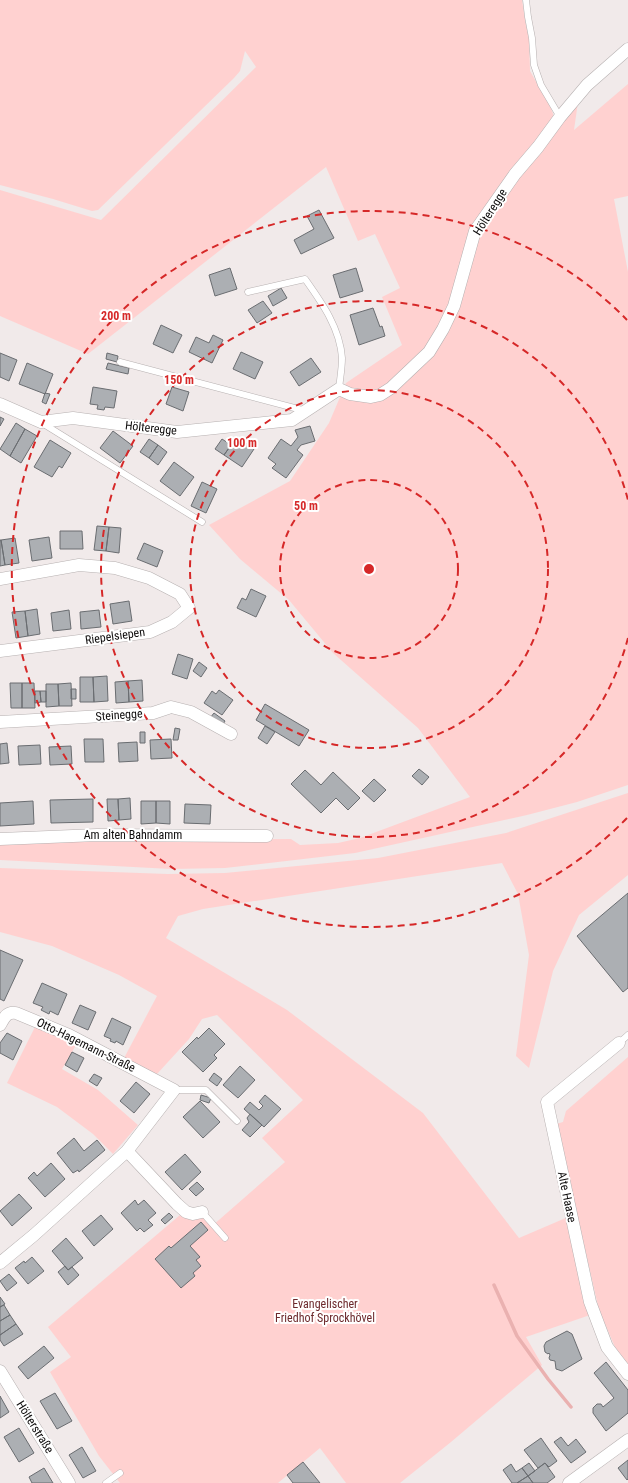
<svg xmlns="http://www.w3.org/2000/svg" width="628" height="1483" font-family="'Roboto Condensed',sans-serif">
  <rect width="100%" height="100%" fill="#f1eaea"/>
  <path fill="#ffd1d0" d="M0 0H522L525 20 529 39 530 71 551 108 555 120 578 102 574 130 628 84V196L614 199 628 272V785L577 802 527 815 355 853 225 868 171 869 0 860V841L291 839 300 845 338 843 360 838 470 797 418 728 333 653 289 600 240 559 209 525 290 481 329 423 346 383 402 345 382 297 400 288 375 234 358 241 326 167 88 354 0 316V190L101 220 256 67 245 51 240 71 234 78 98 210 92 211 53 199 0 185Z
    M628 793V875L579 915 553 971 529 1068 516 1056 529 955 518 894 502 863 203 909 178 916 166 938 287 1010 423 1113 519 1238 568 1217 590 1315 526 1337 542 1365 451 1442 400 1483H346L320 1448 278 1483H120L99 1456 50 1372 71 1357 48 1327 180 1215 200 1219 204 1217 212 1226 285 1162 262 1138 303 1100 217 1015 202 1019 189 1039 157 1074 123 1060 157 996 119 975 52 946 0 932V868L168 874 225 873 378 858 506 833Z
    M35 1027 76 1045 62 1069 98 1090 138 1125 113 1154 93 1134 57 1107 7 1083Z
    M628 1057V1366L615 1347 599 1310 556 1124 563 1122 566 1111Z"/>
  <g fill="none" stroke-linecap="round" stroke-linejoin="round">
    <path stroke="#eab1b0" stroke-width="3.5" d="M494 1285 517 1336 548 1379 571 1407"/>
  </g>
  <path fill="#acafb3" stroke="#6a6d71" d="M319 210 334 238 301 254 294 240 314 229 307 216Z
    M230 268 237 289 215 296 209 275Z
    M356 268 363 291 340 298 333 275Z
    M281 288 287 298 273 306 268 296Z
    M263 301 272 313 257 323 248 310Z
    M373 308 380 327 382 326 385 336 359 345 350 315Z
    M161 325 182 335 173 353 153 344Z
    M213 335 223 340 212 363 189 352 196 337 209 343Z
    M241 352 263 362 255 379 233 369Z
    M0 353 17 360 9 381 0 377Z
    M107 353 118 356 117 362 106 359Z
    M311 358 321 372 299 386 290 372Z
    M27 363 53 374 45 394 19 384Z
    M108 363 129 368 128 374 106 369Z
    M93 387 117 391 114 408 105 407 104 410 97 409 98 405 90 404Z
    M172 387 189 392 183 411 166 404Z
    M45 393 50 394 46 404 42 402Z
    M0 417 4 419 0 426Z
    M16 423 25 429 10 456 0 449Z
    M310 426 315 441 301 445 297 450 303 455 286 478 272 468 276 464 268 458 281 439 291 446 298 437 295 430Z
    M25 429 37 436 21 463 10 456Z
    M113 431 133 446 120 463 100 448Z
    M237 437 254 449 242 467 224 455Z
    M149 439 158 445 149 458 140 452Z
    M222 439 231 445 224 455 215 449Z
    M50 440 71 453 62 468 59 466 52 477 34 467Z
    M158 445 167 452 158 465 149 458Z
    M174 462 194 477 180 496 160 481Z
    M202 482 217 489 206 513 191 506Z
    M97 526 109 527 106 551 94 550Z
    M109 527 121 528 119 553 106 551Z
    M60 531H82L83 549H60Z
    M49 537 52 558 32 561 29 540Z
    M15 538 19 563 5 565 1 540Z
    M0 540H1L5 565 0 566Z
    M144 543 163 551 157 567 137 559Z
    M251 589 266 596 256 617 237 608 242 598 246 600Z
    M129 601 132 621 113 624 110 604Z
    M37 609 40 634 28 636 25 611Z
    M69 610 71 629 53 631 51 613Z
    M99 610 101 627 81 629 80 612Z
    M25 611 28 636 16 638 12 612Z
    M178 654 193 659 187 679 172 674Z
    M199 662 207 668 201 677 193 671Z
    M107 676 108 701 94 702 93 677Z
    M80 677H93L94 702H80Z
    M142 680 143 701 129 702 128 681Z
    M128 681 129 702 116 703 115 682Z
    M10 683H22V708H11Z
    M22 683H34L35 708H22Z
    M71 683 72 706H59L58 684Z
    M46 684H58L59 706 46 707Z
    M71 689H76V699H71Z
    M219 690 233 700 222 715 204 703 212 691 216 694Z
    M35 691H40L41 702 35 703Z
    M40 691H46V702H41Z
    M265 704 309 730 299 746 256 720Z
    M214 713 225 721 222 726 210 718Z
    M265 726 275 732 267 744 258 738Z
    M175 728 180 729 178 740H173Z
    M140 732H145V743H140Z
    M84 739H103L104 762H85Z
    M171 739 172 758 151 759 150 740Z
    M137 742 138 761 119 762 118 743Z
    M7 743 9 763 0 764V744Z
    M40 745 41 764 19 765 18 746Z
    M71 746 72 764 50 765 49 747Z
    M419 769 429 777 422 785 412 776Z
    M305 770 321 785 333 772 360 798 348 810 336 798 321 813 291 784Z
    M374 779 386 790 374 802 362 791Z
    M130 798 131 819 119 820 118 799Z
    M93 799V822L51 823 50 800Z
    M107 799H118L119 820 108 821Z
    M33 801 34 824 0 826V803Z
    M141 801H156V823L141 824Z
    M156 801H170V824L156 823Z
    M185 804 211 805 210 824 184 823Z
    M628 893V988L623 992 577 936Z
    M0 950 23 960 4 1001 0 999Z
    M42 983 67 994 58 1015 50 1011 49 1014 41 1010 43 1007 33 1003Z
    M80 1005 96 1012 88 1030 72 1023Z
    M112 1018 131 1027 123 1045 116 1041 115 1043 110 1041 111 1039 104 1036Z
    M209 1028 225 1044 214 1055 217 1058 203 1072 182 1052 197 1037 198 1039Z
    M7 1033 22 1041 13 1060 0 1053V1043Z
    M72 1052 84 1058 77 1072 65 1065Z
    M240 1066 255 1080 238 1098 223 1085Z
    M214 1073 222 1079 217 1086 209 1080Z
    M94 1074 102 1078 97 1086 89 1081Z
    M136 1082 150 1094 134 1113 120 1101Z
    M201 1095 211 1098 209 1103 200 1100Z
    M265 1095 281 1109 264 1127 244 1109 250 1102 259 1110 263 1106 259 1102Z
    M200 1101 220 1122 203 1138 183 1117Z
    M250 1114 262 1125 250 1137 242 1130 249 1122 247 1118Z
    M74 1138 84 1151 97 1140 105 1150 79 1172 78 1170 73 1173 57 1153Z
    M185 1154 201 1172 182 1190 165 1172Z
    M51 1163 65 1179 45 1197 28 1178 34 1172 37 1176Z
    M197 1182 204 1189 196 1196 189 1189Z
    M19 1194 32 1208 12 1226 0 1211Z
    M135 1200 138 1205 144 1200 156 1213 148 1220 153 1225 144 1232 140 1228 137 1231 121 1213Z
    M169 1213 173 1217 165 1224 161 1220Z
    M101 1215 113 1229 94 1246 82 1231Z
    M201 1222 208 1230 190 1246 200 1257 196 1260 201 1266 193 1273 195 1276 181 1288 155 1259 169 1246 171 1248Z
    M66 1238 83 1258 68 1270 52 1251Z
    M32 1257 44 1271 28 1284 15 1268 24 1261 25 1263Z
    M65 1266 68 1270 72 1267 79 1275 68 1285 58 1272Z
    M9 1274 17 1283 7 1291 0 1281Z
    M0 1297 5 1304 0 1307Z
    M4 1305 10 1315 0 1321V1307Z
    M10 1315 16 1324 0 1335V1321Z
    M16 1324 23 1334 4 1346 0 1340V1335Z
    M567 1331 572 1334 582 1359 562 1371 556 1369 555 1361 550 1360 549 1358 550 1355 549 1353 548 1354 545 1352 544 1346 546 1342Z
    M44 1346 54 1358 28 1379 18 1367Z
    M606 1362 628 1390V1413L606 1431 593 1413V1408L597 1404H601L603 1407 614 1398 594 1373Z
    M55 1393 72 1421 57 1429 40 1401Z
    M0 1396 9 1412 0 1418Z
    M19 1428 34 1453 19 1462 4 1437Z
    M561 1437 568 1446 576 1439 586 1452 571 1463 554 1442Z
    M541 1438 557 1461 549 1467 545 1463 538 1468 524 1450Z
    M82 1447 96 1471 83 1478 69 1455Z
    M628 1460V1479L627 1480 618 1468Z
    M303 1462 320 1483H293L287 1475Z
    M529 1463 535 1471 528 1476 522 1468Z
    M545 1463 555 1477 547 1483H533L528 1476Z
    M511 1464 516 1472 522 1468 528 1476 517 1483H512L503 1470Z
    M44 1468 53 1483H32L29 1477Z
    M528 1476 533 1483H517Z"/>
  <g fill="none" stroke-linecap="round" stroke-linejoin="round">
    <defs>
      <path id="lane" d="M526 0 528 17 532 38 534 65 541 85 560 117
        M248 292 305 279C322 303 340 328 342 358 342 368 340 379 339 389
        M120 362 306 411
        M42 423 202 522
        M619 1043 628 1035
        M174 1090H206L237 1121
        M202 1212 225 1238
        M106 1483 120 1473"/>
      <path id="street" d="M0 404 41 422 73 418 177 432 292 420 339 389 350 394 371 397 380 395 391 388 429 352 443 329 454 306 475 231 515 174 538 147 560 117 587 85 628 49
        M0 579 79 565 115 568 149 578 180 594 189 608 172 622 150 632 0 651
        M0 722 153 713 171 707 191 712 231 734
        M0 839 97 835 267 836
        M0 1025C4 1018 7 1011 16 1013L69 1035 174 1090 127 1151 34 1235 0 1263
        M619 1043 547 1102 590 1302 607 1347 628 1374
        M127 1151 177 1204 186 1212 193 1214 202 1212
        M0 1371 69 1483
        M569 1483 628 1440"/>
    </defs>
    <use href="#lane" stroke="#b7b1b1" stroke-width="7"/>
    <use href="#street" stroke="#b7b1b1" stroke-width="13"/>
    <use href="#lane" stroke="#fff" stroke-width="6"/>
    <use href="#street" stroke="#fff" stroke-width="12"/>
  </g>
  <g fill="none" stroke="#d62828" stroke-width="2" stroke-dasharray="7 5">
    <circle cx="369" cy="569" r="89"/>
    <circle cx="369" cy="569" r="179"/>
    <path d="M628 638A268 268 0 1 1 628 500"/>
    <path d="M627 818A358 358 0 1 1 627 320"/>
  </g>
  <g text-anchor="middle" stroke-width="4" stroke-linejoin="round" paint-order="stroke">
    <g font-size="12" fill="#0d0b0b" stroke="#fff">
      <text transform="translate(490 212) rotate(-58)" y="4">Hölteregge</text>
      <text transform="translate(151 428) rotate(6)" y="4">Hölteregge</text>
      <text transform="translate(115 636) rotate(-8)" y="4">Riepelsiepen</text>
      <text transform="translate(119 715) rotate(-4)" y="4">Steinegge</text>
      <text x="133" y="839">Am alten Bahndamm</text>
      <text transform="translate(86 1045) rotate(26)" y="4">Otto-Hagemann-Straße</text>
      <text transform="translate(567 1197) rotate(78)" y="4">Alte Haase</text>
      <text transform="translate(35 1427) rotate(58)" y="4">Hölterstraße</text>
    </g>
    <g font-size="12" fill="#6c292c" stroke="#fff">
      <text x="325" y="1308">Evangelischer<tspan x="325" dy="14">Friedhof Sprockhövel</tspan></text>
    </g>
  </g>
  <circle cx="369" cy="569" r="6" fill="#d62828" stroke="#fff" stroke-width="2"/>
  <g font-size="12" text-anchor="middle" font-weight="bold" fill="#d62828" stroke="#fff" stroke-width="4" stroke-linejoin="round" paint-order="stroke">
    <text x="116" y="320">200 m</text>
    <text x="179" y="384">150 m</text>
    <text x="242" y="447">100 m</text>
    <text x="306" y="510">50 m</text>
  </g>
</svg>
